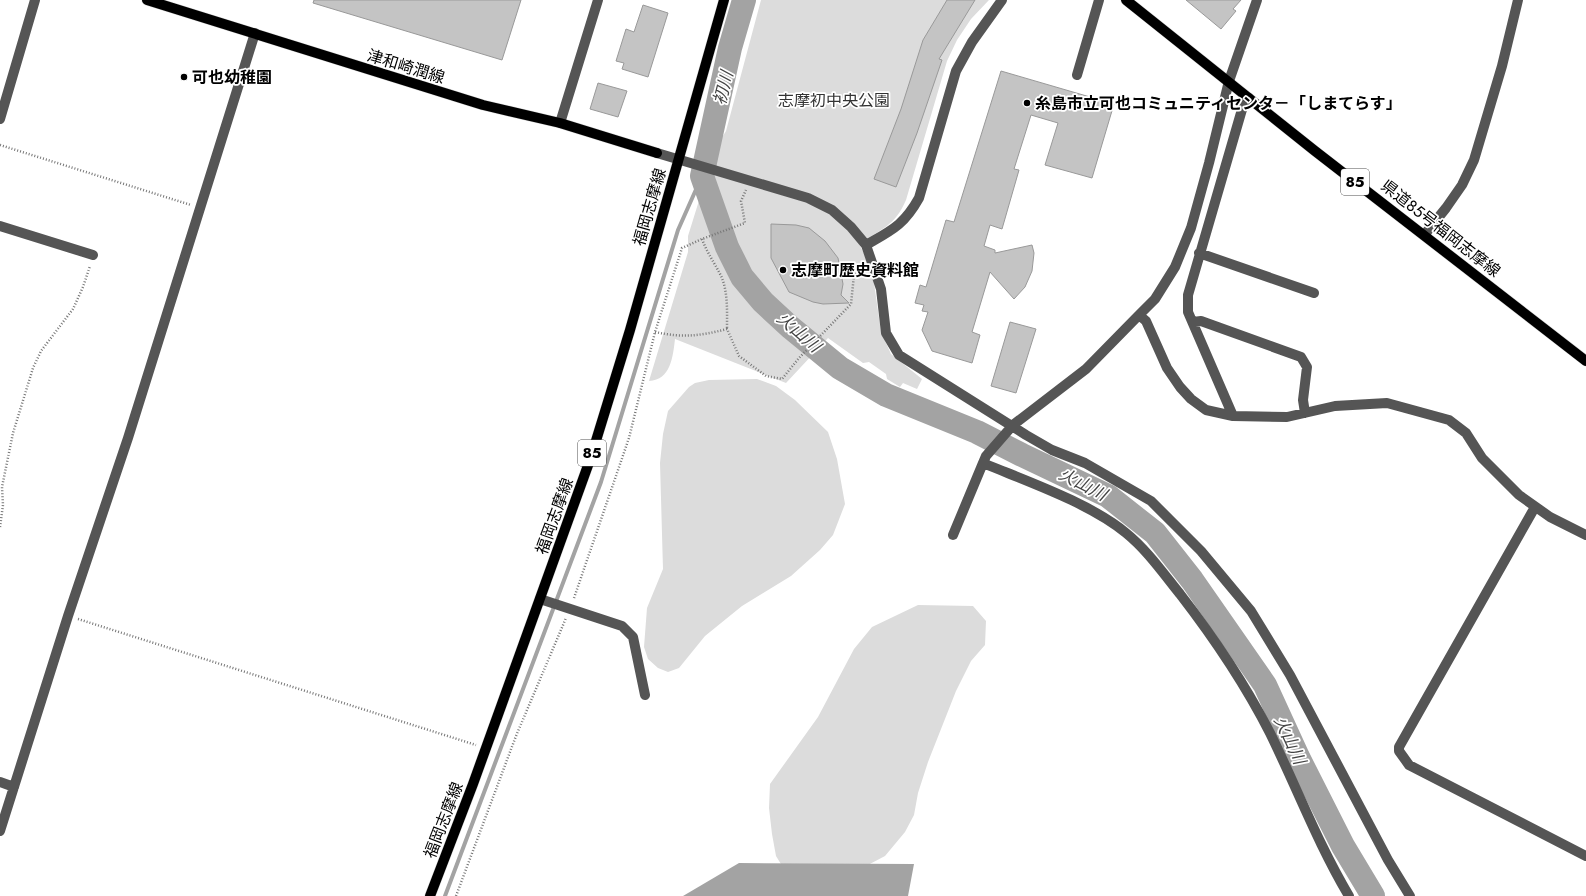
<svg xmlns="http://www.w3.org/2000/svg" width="1586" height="896" font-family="Jost,'Noto Sans JP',sans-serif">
  <rect width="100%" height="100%" fill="#fff"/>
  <path fill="#dcdcdc" d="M761 0H989L971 19 957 40 947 61 906 200C895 226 881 229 859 244L867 259 874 283 881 332 891 354 922 379 917 389 903 383 900 387 887 379 886 374 869 362 863 363 828 338 786 383 675 339C673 356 671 380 649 381L688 252V236L715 149 726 131Z
    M757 379 776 386 795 400 828 432 837 459 845 504 833 535 820 550 791 576 742 606 705 636 679 668 668 672 658 668 648 659 644 647 647 608 663 569 660 463 663 434 668 411 689 387 695 383 709 380Z
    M918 605 973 606 986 621 985 645 971 661 956 691 928 762 918 793 914 815 905 832 885 856 866 866 784 869 776 856 772 834 769 808 770 784 818 717 854 649 872 627Z"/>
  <path fill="#a3a3a3" d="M739 863 914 864 908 896H683Z"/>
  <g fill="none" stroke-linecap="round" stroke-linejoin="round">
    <path stroke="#a3a3a3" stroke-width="4" d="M445 896 601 482 678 230 702 176"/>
    <path stroke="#a3a3a3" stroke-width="24" d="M744 0 730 48 702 176 727 247 742 277 763 302 790 327 840 368 886 395 977 432 1022 455 1108 496 1155 533 1192 580 1265 685 1298 757 1343 846 1373 896"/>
  </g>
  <path fill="#c4c4c4" stroke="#999" d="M314 0H521L502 60 313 3Z
    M947 0H975L939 59 942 60 917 133 896 187 874 179 901 109 923 40Z
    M1186 0H1241L1233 9 1236 11 1221 29Z
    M643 5 668 13 648 77 622 69 624 63 616 61 626 29 634 32Z
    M1001 71 1114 104 1092 178 1045 165 1058 123 1031 115 1014 169 1019 170 1002 229 990 225 984 246 995 250V253L1032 245 1034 253 1032 271 1025 287 1014 299 990 272 972 332 980 335 972 363 932 351 922 330 928 312 922 311 924 305 915 303 920 285 926 287 946 220 954 222Z
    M598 83 627 91 618 117 590 109Z
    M771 224 796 225 809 228 825 241 838 258 843 284 841 295 849 303 823 304 813 302 789 292 771 258Z
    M1010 322 1036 329 1016 393 991 386Z"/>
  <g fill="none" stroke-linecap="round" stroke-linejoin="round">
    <defs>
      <path id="major" d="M147 0 483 105 560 123 657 153
        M1126 0 1315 151 1586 361
        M430 896 473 784 591 457 630 330 724 0"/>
    </defs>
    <use href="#major" stroke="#dbdbdb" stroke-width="11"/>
    <path stroke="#777" stroke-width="2.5" stroke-dasharray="1 2" stroke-linecap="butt" d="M0 145 191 205
      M702 239C707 253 716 265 722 278 728 294 727 312 727 329
      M655 332C683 338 700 336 727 329L739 356 766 376 782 379 799 358 851 304 854 275 864 270
      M0 527 3 505 2 487 13 433 33 368 41 351 73 309 83 287 90 266
      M574 598 629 438 655 332 682 248 702 239 745 223 741 201 746 190
      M78 619 476 745
      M456 896 516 736 566 618"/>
    <path stroke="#555" stroke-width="10" d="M1257 0 1229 81 1209 163 1191 228 1175 267 1155 299 1139 315 1086 369 1013 425 986 456 983 463C1026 481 1090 503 1126 533 1147 550 1163 573 1180 594 1214 638 1245 684 1270 733 1297 788 1318 844 1349 896
      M1077 75 1099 0
      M0 119 35 0
      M560 123 598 0
      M657 153 808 198 832 210 851 227 866 245 881 289 886 333 899 355 1026 435 1052 450 1085 463 1151 501 1201 551 1251 611 1290 675 1388 860 1410 896
      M0 226 93 255
      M1425 234 1446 208 1462 185 1474 160 1502 66 1518 0
      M866 245C892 230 904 225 919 198L956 71 972 42 1002 0
      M1199 253 1314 293
      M1139 315 1146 321 1167 368 1180 387 1191 399 1206 410 1233 416 1287 417 1335 406 1387 403 1449 420 1466 433 1482 458 1519 495 1550 517 1586 535
      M1193 322 1201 321 1301 357 1307 367 1303 400 1305 413
      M1233 416 1188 312V295L1243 106 1249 98
      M1535 507 1399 747V751L1409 765 1586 856
      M953 535 983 463
      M540 599 622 626 633 637 645 695
      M0 782 14 787
      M0 831 68 616 128 438 255 33"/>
    <use href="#major" stroke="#000" stroke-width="10"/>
  </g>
  <g fill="#000" stroke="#fff" stroke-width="1.5">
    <circle cx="184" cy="77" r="4"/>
    <circle cx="1027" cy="103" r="4"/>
    <circle cx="783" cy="270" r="4"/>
  </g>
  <g text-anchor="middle" stroke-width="3.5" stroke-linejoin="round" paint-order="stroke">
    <g fill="#fff" stroke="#4c4c4c" stroke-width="1">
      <rect x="1341" y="169" width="28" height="26" rx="3"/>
      <rect x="578" y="440" width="28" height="26" rx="3"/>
    </g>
    <g font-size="15" font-weight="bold" fill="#000">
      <text x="1355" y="187">85</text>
      <text x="592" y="458">85</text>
    </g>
    <g font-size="16" fill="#000" stroke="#fff">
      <text transform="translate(406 66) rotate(17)" y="6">津和崎潤線</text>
      <text transform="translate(649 207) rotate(-74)" y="6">福岡志摩線</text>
      <text transform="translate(1441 228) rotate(38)" y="6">県道85号福岡志摩線</text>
      <text transform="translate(554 516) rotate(-70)" y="6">福岡志摩線</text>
      <text transform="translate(443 820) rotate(-69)" y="6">福岡志摩線</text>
    </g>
    <g font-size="16" font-weight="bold" fill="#000" stroke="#fff" text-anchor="start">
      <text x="192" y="83">可也幼稚園</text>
      <text x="1035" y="109">糸島市立可也コミュニティセンタ－「しまてらす」</text>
      <text x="791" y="276">志摩町歴史資料館</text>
    </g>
    <g font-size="16" fill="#333" stroke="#fff">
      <text x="834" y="106">志摩初中央公園</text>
    </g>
    <g font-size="17" font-style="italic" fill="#444" stroke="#fff">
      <text transform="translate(723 88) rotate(-76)" y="6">初川</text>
      <text transform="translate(799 332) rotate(41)" y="6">火山川</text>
      <text transform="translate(1083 484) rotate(27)" y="6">火山川</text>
      <text transform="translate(1290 740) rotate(65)" y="6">火山川</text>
    </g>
  </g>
</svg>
